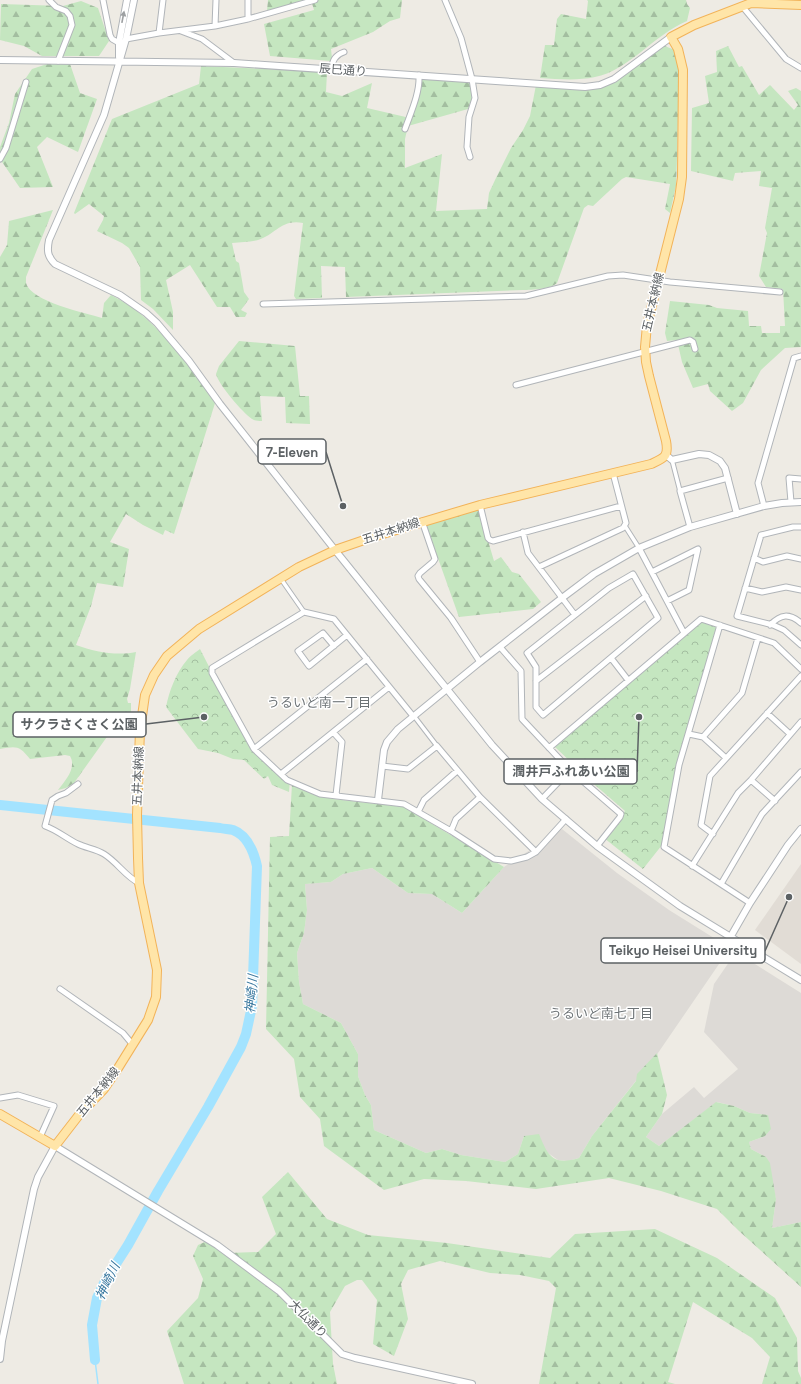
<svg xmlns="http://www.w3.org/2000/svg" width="801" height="1384" font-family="'Space Grotesk','Noto Sans JP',sans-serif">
  <defs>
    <pattern id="forest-firs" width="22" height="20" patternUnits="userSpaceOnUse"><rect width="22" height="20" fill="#c5e6c0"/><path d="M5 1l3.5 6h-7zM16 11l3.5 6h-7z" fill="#a3bea0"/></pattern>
    <pattern id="park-crowns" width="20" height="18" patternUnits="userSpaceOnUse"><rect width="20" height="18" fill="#c5e6c0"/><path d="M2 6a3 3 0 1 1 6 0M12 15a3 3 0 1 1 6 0" fill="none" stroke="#a3bea0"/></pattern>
  </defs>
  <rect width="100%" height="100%" fill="#eeebe4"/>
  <path fill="#dddad6" d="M562 829 617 873 669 910 730 948 658 1053 592 1136 579 1158 568 1161 558 1160 524 1136 518 1154 505 1162 461 1155 442 1149 426 1153 374 1130 371 1105 365 1095 358 1076V1054L341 1023 303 1004 299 982 297 953 304 933 307 910 305 884 331 882 343 874 372 868 408 893 432 894 462 913 504 867Z
    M736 952 801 993V1222L772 1228 776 1199 766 1157 751 1149 749 1142 765 1136 768 1115 750 1113 734 1106 717 1102 659 1146 646 1137 662 1114 694 1087 704 1098 738 1069 704 1032 714 984Z"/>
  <path fill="#e1dcd5" d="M801 864V964L755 930Z"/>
  <path fill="url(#forest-firs)" d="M268 0H304L267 11Z
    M311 0H402L400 18 390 21 373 32 331 49 332 58 331 61 270 56 264 24 314 10Z
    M587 0H686L687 4 690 8 687 21C655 34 628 71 595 77 577 81 558 79 540 78L545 45H554L557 19 561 14 586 19 588 1Z
    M81 1 98 8 109 41 99 56H42L24 46 0 40 1 4 63 6Z
    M662 45 675 50 679 71 677 158 676 186 670 213 665 209 670 184 626 177 622 179 593 206 588 205 584 208 557 283C551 289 532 290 523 290L346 297 345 267 321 266 322 298 296 299 294 296 303 223C280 219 276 235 258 240 250 242 241 242 232 243L236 261 239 263 244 292 249 299 241 310 247 313 245 317H236L230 307H217L190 265 166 280 173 312V330L153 309 141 300 140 267 129 248 122 243 97 231 103 220 104 216 89 204 75 214 74 213 112 119 199 84 201 66 327 72 326 92 342 96 372 83 367 108 410 118 421 78 473 81 472 102 470 103 468 109 408 126 405 139V168L442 154 436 211 487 209 489 193 495 180 511 148 523 130 530 116 536 85 580 90 591 89 609 83Z
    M728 46 739 67 742 66 759 95 770 85 794 110 798 105 788 91 796 88 801 91V347L785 348 761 370 743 403 732 411 710 391 708 384 693 388 682 362 677 340 667 341 665 333 670 301 709 305 717 308 748 311 749 326H761L762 333H780V326H785L783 289 766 287 759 276 767 233 765 228 772 188 759 186 761 171 735 173 733 181 691 171 692 108 709 103 705 76 717 72 716 51Z
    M47 64H70L80 93 97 99 78 152 47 137 37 147 53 187 20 188 0 159V147L9 123 15 94 32 69Z
    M53 210 26 277C26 279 26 281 26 283 31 302 86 313 102 318L104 303 111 295C157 317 183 361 216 400L174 534 165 530 163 535 143 525 126 514 110 542 129 549 123 587 97 583 91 606 76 645C95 652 117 656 136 652L130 689 127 699 128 703H131V732L112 736 109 734 74 783 66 788 58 790C65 781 77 768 70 756L65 755 30 759C19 745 16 746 0 749V257L7 245 9 221Z
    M239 341 295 346 300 396H309L310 424 286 423 285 397 260 396 262 421C258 421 255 421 252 419 243 413 218 384 216 374L219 366Z
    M476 508 479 510 494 561 501 557 512 572 519 574 541 602 533 609 459 617 425 522Z
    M292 784 318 795 333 799 404 807 504 867 462 913 432 894 408 893 372 868 343 874 331 882 305 884 307 910 304 933 297 953 299 982 303 1004 341 1023 358 1054V1076L365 1095 371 1105 374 1130 426 1153 442 1149 461 1155 505 1162 518 1154 524 1136 539 1134C548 1156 553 1166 579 1158L592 1136 636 1081 637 1074 657 1053 667 1095 662 1114 646 1137 659 1146 716 1102 734 1106 750 1113 768 1115 771 1129 765 1136 749 1142 751 1149 766 1157 770 1163 776 1199 772 1228 801 1222V1287L739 1231 717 1209 661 1191 609 1178 536 1189 466 1181 424 1179 384 1190 324 1146 320 1119 300 1097 294 1059 266 1029 270 837 289 836Z
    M288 1172 327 1219 368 1235 447 1243 550 1258 575 1234 655 1229 717 1258 775 1298 797 1338 798 1371 801 1378V1384H762L770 1357 752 1338 693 1302 668 1382 675 1384H539L556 1288 549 1281 520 1275 490 1273 440 1261 408 1270 401 1284 408 1319 394 1356 373 1344 377 1300 362 1280H357L345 1286 330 1312 333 1364 337 1384H184L167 1331 198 1298 203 1279 193 1256 198 1245 207 1241 228 1253 258 1252 276 1234 262 1197Z"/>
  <path fill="url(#park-crowns)" d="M700 618 717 624 677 765 662 845 643 869 604 838 625 811 595 785 555 747V744Z
    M200 649 246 739 290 780 289 792 272 785 268 776 264 779 244 760 233 759 218 753 198 749 166 707C169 691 176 673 187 660 190 656 196 652 200 649Z"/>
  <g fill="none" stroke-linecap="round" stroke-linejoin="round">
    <path stroke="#a3e3ff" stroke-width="1.5" d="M95 1360 98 1384"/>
    <path stroke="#a3e3ff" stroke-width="10" d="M0 805 220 828C224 829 229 829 233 830 247 835 254 853 257 866L252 1006 246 1034 241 1047 208 1107 158 1191 128 1245 105 1281 97 1298 92 1325 95 1360"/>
    <defs>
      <path id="pedestrian" d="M672 460 680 491
        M625 526 639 548
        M281 579 304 612
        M414 716 437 746"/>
      <path id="minor" d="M49 0 56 7 66 11 70 16 72 25 58 61
        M103 0 110 35 112 39 119 43
        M445 0 461 38 472 79 475 98 469 117 467 147 470 157
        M742 6 786 59 801 68
        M248 19V0
        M215 26 216 0
        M181 31 202 39 234 63
        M159 33 163 0
        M126 39 159 33 215 26 248 19 315 0
        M331 69C333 60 335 55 344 52
        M405 129C411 112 420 93 419 75
        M0 159 6 148 26 82
        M263 304 526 296 608 276 623 275 670 282 780 292
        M516 385 690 340 693 342 695 349
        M791 502 789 478 801 479
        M480 505 488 538 490 540 493 541 621 506
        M764 506 758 483 794 358 801 356
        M422 521 435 559 433 562 420 573 418 576 419 579 451 618 480 662
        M690 527 680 491 728 478
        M801 527H793L761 535 737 616 773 625 784 630 801 645
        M523 532 528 553 575 615
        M639 548 684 633
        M754 558 763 562 787 556 801 559
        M539 567 623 528 626 523 613 473
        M652 572 698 549 689 590 667 601
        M633 574 658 618 543 715 536 707V667L527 653 609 588Z
        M745 588 762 592 786 587 801 590
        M720 625 679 765 664 847 750 903
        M770 625C781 614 789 613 801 623
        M334 646 323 633 298 651 309 666 347 635
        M500 647 521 671 522 719 570 770 621 814 620 817 597 846
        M611 658 628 680
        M536 681 646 596
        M767 713 790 734
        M413 716 334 619 304 612 212 668V673L254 749 287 780 320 794 404 804 451 831 494 859 511 861 527 857 536 852 566 819
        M333 732 342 742 336 795
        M689 734 703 737 726 758
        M703 737 742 693 758 638
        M549 748 701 619 774 643 801 669
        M254 749 367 659
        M382 766 408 769 437 746 480 797 536 852
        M281 774 389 687
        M751 780 775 801
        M78 784 66 793 58 796 52 800 45 826C57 830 67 839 78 844 86 848 96 849 104 854 117 862 126 877 139 883
        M542 799 570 770
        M418 812 424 800 457 771
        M451 831 456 819 480 797
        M713 834 701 825 710 776 801 676
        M692 866 738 793 751 780 801 722
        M721 884 762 814 801 772
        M60 989 123 1033 133 1045
        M0 1098 18 1095 54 1106 40 1137"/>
      <path id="tertiary" d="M134 0 126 39 104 115 49 240C47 250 47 256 55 264L120 295 146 313 157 323 189 361 220 404 335 550 492 745 542 799 597 846 680 906 801 980
        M119 57V43L127 0
        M0 60 234 63 585 87 600 85 614 79 671 37
        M666 455 672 460 699 454 709 455 720 461 725 468 737 514
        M378 800 384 750 387 742 398 729 480 662 562 598 594 574 639 548 690 527 764 506 782 503 801 502
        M731 936 750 903 788 845 801 829
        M0 1359 2 1341 34 1189 38 1177 55 1146 217 1245 279 1291 342 1354 355 1358 472 1384"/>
      <path id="primary" d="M0 1114 55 1146 79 1115 104 1089 115 1073 148 1020 156 997 157 970 139 883 138 858 137 815 140 730 145 695 154 675 167 656 199 629 299 567 335 550 373 537 480 505 651 464C664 458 669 457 666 441L649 376 646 362 645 347 647 325 679 199 682 177 683 70 678 49 671 37 694 25 751 3 801 5"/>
    </defs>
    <use href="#pedestrian" stroke="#b1b5b9" stroke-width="5.5"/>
    <use href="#minor" stroke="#b1b5b9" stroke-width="7"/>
    <use href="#tertiary" stroke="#b1b5b9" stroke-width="8"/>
    <use href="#primary" stroke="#f2b359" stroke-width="10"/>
    <use href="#pedestrian" stroke="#fff" stroke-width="3.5"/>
    <use href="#minor" stroke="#fff" stroke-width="5"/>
    <use href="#tertiary" stroke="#fff" stroke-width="6"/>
    <use href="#primary" stroke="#ffe5a8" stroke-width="8"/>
  </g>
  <defs><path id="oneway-solid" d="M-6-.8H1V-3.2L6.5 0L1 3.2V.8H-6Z"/></defs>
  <use fill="#9da0a2" href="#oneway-solid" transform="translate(123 17) rotate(-79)"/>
  <g text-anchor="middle" stroke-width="3" stroke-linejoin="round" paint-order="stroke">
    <g font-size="12" fill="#5c6164" stroke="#fff">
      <text transform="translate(343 70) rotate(4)" y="4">辰巳通り</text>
      <text transform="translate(653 302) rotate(-77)" y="4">五井本納線</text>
      <text transform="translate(391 531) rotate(-18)" y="4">五井本納線</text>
      <text transform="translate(138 776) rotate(-88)" y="4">五井本納線</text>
      <text transform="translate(98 1092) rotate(-51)" y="4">五井本納線</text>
      <text transform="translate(308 1319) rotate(45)" y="4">大仏通り</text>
    </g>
    <g font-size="13" fill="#6d7376" stroke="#fff">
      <text x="319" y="707">うるいど南一丁目</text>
      <text x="601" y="1018">うるいど南七丁目</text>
    </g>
    <g font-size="13" font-style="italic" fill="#3a79a0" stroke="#fff">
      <text transform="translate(251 994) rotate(-85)" y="5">神崎川</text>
      <text transform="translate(107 1281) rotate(-64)" y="5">神崎川</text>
    </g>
  </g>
  <path fill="none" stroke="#5c6164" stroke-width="1.5" d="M343 506L326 452M204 717L146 724M639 717L637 772M789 897L765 951"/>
  <g fill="#5c6164" stroke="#fff" stroke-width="1.5">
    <circle cx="343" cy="506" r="4"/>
    <circle cx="204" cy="717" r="4"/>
    <circle cx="639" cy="717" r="4"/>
    <circle cx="789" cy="897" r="4"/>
  </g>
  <g fill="#fff" stroke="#5c6164" stroke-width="1.5">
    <rect x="258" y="439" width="68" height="25" rx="4"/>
    <rect x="13" y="712" width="133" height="25" rx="4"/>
    <rect x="504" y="759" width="133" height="25" rx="4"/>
    <rect x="601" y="938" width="164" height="25" rx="4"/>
  </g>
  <g font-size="13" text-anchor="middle" font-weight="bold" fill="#5c6164">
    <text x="292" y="457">7-Eleven</text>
    <text x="79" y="729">サクラさくさく公園</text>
    <text x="571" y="776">潤井戸ふれあい公園</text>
    <text x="683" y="955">Teikyo Heisei University</text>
  </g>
</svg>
